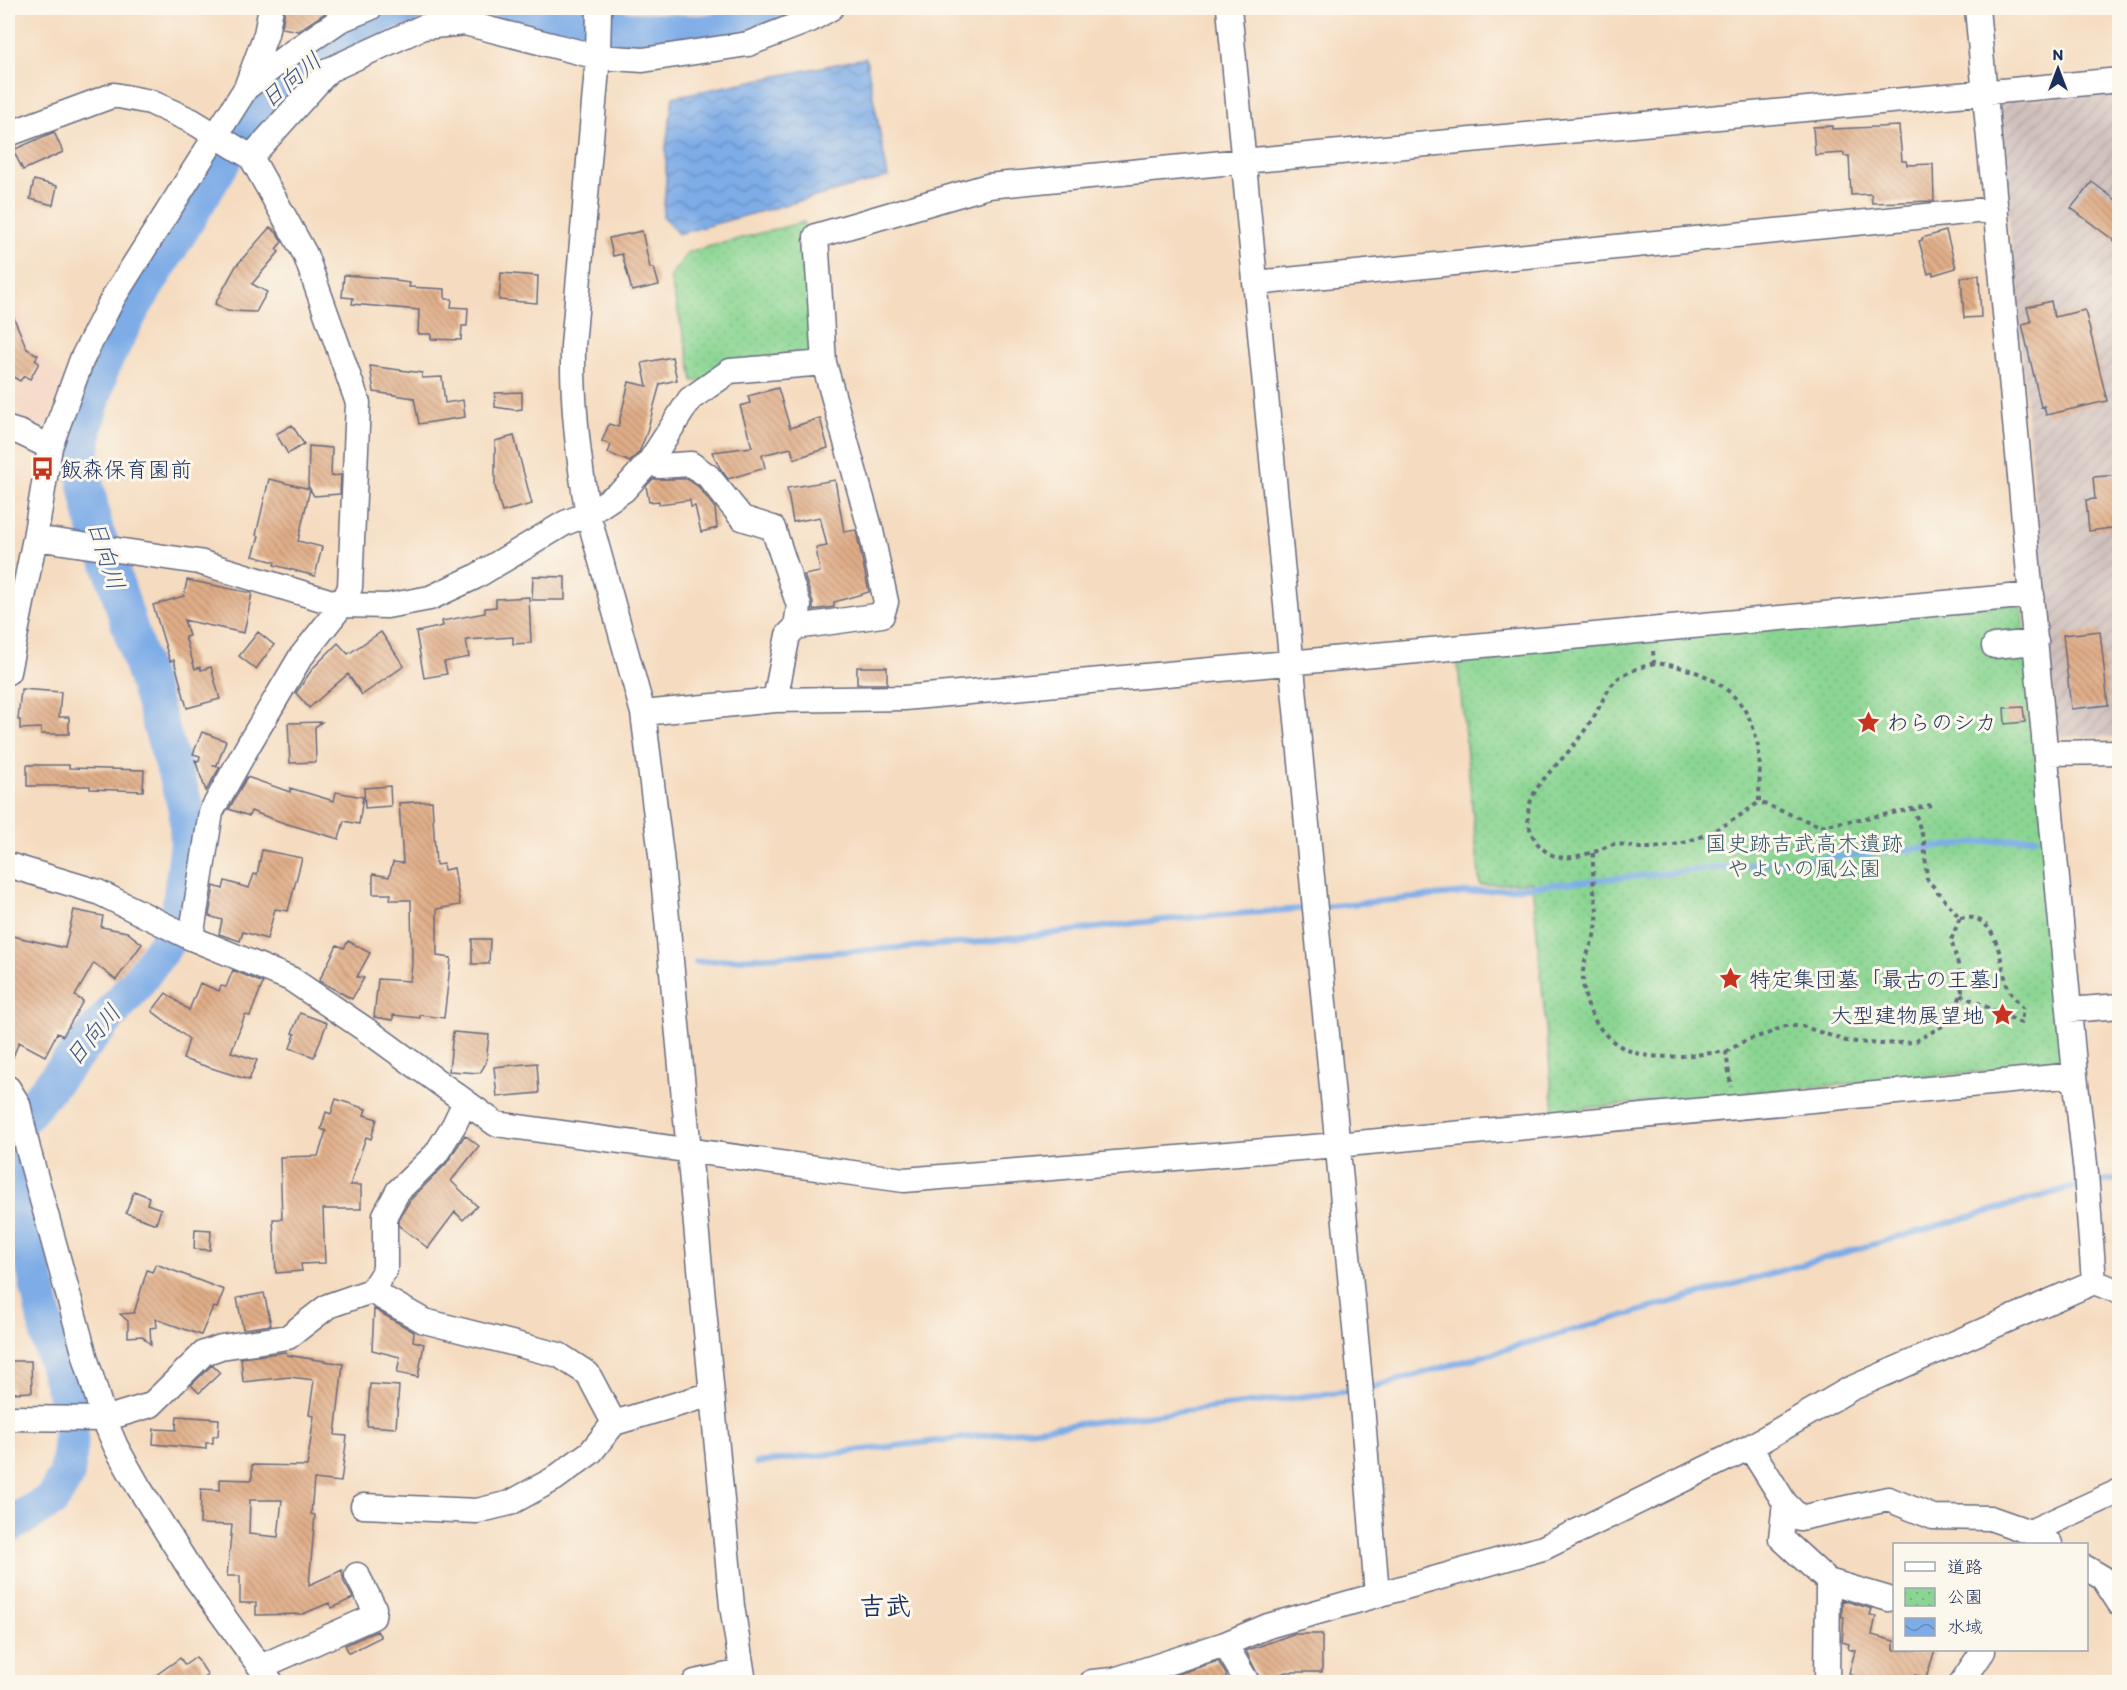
<svg xmlns="http://www.w3.org/2000/svg" width="2127" height="1690" font-family="Itim,'Klee One',sans-serif">
  <defs>
    <pattern id="industrial-furrows" width="10" height="10" patternUnits="userSpaceOnUse" patternTransform="scale(1.5)"><rect width="10" height="10" fill="#d0c0bc"/><path d="M-1 1l2-2M0 10L10 0M9 11l2-2" fill="none" stroke="#b2a5a4"/></pattern>
    <pattern id="park-dots" width="8" height="8" patternUnits="userSpaceOnUse" patternTransform="scale(1.5)"><rect width="8" height="8" fill="#8ad592"/><path d="M2 2h.1M6 6h.1" fill="none" stroke="#76b780" stroke-width="1.8" stroke-linecap="round"/></pattern>
    <pattern id="water-waves" width="16" height="10" patternUnits="userSpaceOnUse" patternTransform="scale(1.5)"><rect width="16" height="10" fill="#7dace7"/><path d="M0 5q4-4 8 0t8 0" fill="none" stroke="#668cbe"/></pattern>
    <pattern id="building-back-hatch" width="6" height="6" patternUnits="userSpaceOnUse" patternTransform="scale(1.5)"><rect width="6" height="6" fill="#e1ae88"/><path d="M-1 5l2 2M0 0l6 6M5-1l2 2" fill="none" stroke="#b68e72"/></pattern>
  </defs>
  <rect width="100%" height="100%" fill="#fbf7ec"/>
  <filter id="ink" filterUnits="userSpaceOnUse"><feTurbulence type="fractalNoise" baseFrequency=".0167" numOctaves="2"/><feDisplacementMap in="SourceGraphic" scale="12" xChannelSelector="R" yChannelSelector="G"/><feConvolveMatrix kernelMatrix="1 2 1 2 8 2 1 2 1" color-interpolation-filters="sRGB"/></filter>
  <filter id="wash" filterUnits="userSpaceOnUse"><feTurbulence type="fractalNoise" baseFrequency=".008" numOctaves="4" result="noise"/><feDisplacementMap in="SourceGraphic" scale="24" xChannelSelector="R" yChannelSelector="G"/><feGaussianBlur stdDeviation="1.35" result="paint"/><feColorMatrix in="noise" values="0 0 0 0 0 0 0 0 0 0 0 0 0 0 0 0 0 1.4 0 .05"/><feComposite in="paint" operator="in"/></filter>
  <g filter="url(#wash)">
    <rect width="100%" height="100%" fill="#f5dbbf"/>
    <path fill="#f4d3c0" d="M11 267 20 289 22 328 37 352 65 377 45 432 8 418V268Z"/>
    <path fill="url(#industrial-furrows)" d="M2119 92V737L2057 736 1998 102Z"/>
    <path fill="url(#park-dots)" stroke="#528278" stroke-width="1.5" d="M804 222 805 259 815 344 808 357 699 381H693C688 346 677 312 670 277L688 252Z
      M2015 603 2023 611 2063 1053 2053 1065 1554 1111 1532 882 1480 885 1457 656Z"/>
    <path fill="url(#water-waves)" stroke="#4c6ea2" stroke-width="1.5" d="M866 58 888 177 678 234 663 216 666 181V147L673 97Z"/>
    <g fill="none" stroke-linecap="round" stroke-linejoin="round">
      <path stroke="#7dace7" stroke-width="6" d="M1321 907 2036 837
        M696 962 982 942 1161 920 1311 908
        M2091 1183 2120 1179
        M1367 1389 2081 1185
        M756 1463 1357 1390"/>
      <path stroke="#7dace7" stroke-width="36" d="M509 8 570 17 630 30 701 33 744 26 783 8
        M8 1163 14 1128 137 983 166 943 178 918 188 843 186 808 111 567 96 532 81 462 85 426 102 366 131 311 257 106 309 61 352 30 390 12 407 8
        M8 1166 29 1244 50 1344 68 1402 71 1438 67 1474 52 1500 8 1526"/>
    </g>
    <g id="blocks">
      <path fill="url(#building-back-hatch)" fill-rule="evenodd" d="M285 8H333L298 31 282 28Z
        M1832 126V129L1899 126 1902 161H1906L1907 165 1933 164 1934 201 1872 203 1871 194 1851 195 1849 156H1844V153L1815 155 1813 127Z
        M54 132 63 152 23 170 13 150Z
        M34 180 57 186 53 205 30 199Z
        M2092 182 2120 203V245L2071 208Z
        M270 227 277 233 282 242 276 249 279 252 252 284 267 292 256 312 228 311 215 304 236 266Z
        M642 231 650 268H654L659 285 632 291 622 254 613 256 609 238Z
        M1946 231 1956 268 1933 275V272L1928 274 1919 241 1922 240V238Z
        M501 273 538 276 537 303 499 300Z
        M344 275 396 279V281L410 283 409 287 445 289V299H452L451 307 468 308 467 326H462L461 340 431 339V334H418L419 310 352 304 353 298 342 297Z
        M1979 275 1981 317 1964 318 1961 277Z
        M2051 301 2054 317 2085 310 2107 401 2046 415 2044 406 2041 407 2022 324 2031 322 2027 307Z
        M8 304 27 349 38 355 35 360 39 363 30 379 24 376 20 381 8 374Z
        M672 357 677 380 660 384 646 435 639 452 630 462 608 453 611 445 602 441 609 424 618 427 629 382 647 386 642 363Z
        M370 366 422 373V378L442 377 445 403 463 400 465 417 419 424 414 398 374 392Z
        M778 388 790 428 820 418 828 448 794 459 791 448 762 455 765 468 728 479 720 468 712 452 752 447 740 406 750 403 748 396Z
        M522 392V409L515 410 495 407V393Z
        M292 425 304 444 288 454 276 434Z
        M514 436 532 504 502 512 495 486V441Z
        M309 446 332 448 331 476 341 475 340 494 314 496 308 486Z
        M2120 475V527L2089 531 2086 500 2095 499 2093 477Z
        M269 479 310 489 298 541 322 547 315 576 274 565 275 562 253 556 259 536 256 535Z
        M653 479H687L698 486 715 508 717 528 701 532 695 506 691 507 690 500 659 504V501L649 502 646 486Z
        M835 480 844 532 856 530 869 592 834 602V607L813 610V602L804 575 820 572 816 548 827 546 820 517 793 522 787 488Z
        M533 576 565 577V600H532Z
        M187 580 252 593 244 633 184 620 189 636 185 637 195 669 200 667 201 670 211 667 220 699 187 708 174 660 170 661 153 605 184 596Z
        M529 597 531 643 513 644V637L466 640 469 657 444 662 447 674 424 678 416 632 443 626 442 621 485 613V608L496 607V599Z
        M2100 631 2108 705 2071 709 2063 635Z
        M258 632 274 645 256 669 239 656Z
        M381 632 404 666 362 695 348 674 309 708 296 693 313 668 338 643 348 654Z
        M857 667H887V684H857Z
        M21 689 61 692 59 717H69V734H41V728L20 729V720H18Z
        M2023 707 2025 722 2005 724 2004 708Z
        M322 722 315 727 316 762 290 763 288 723Z
        M202 732 226 741 217 765H212L220 767 206 791 195 760 199 761 200 756 193 754Z
        M27 765H69V768L144 770 143 791 90 789V786H27Z
        M247 777 290 792V788L334 801 336 792 363 797 359 824 344 821 339 839 284 823 251 811 249 816 229 809Z
        M390 786 391 806 365 808 364 788Z
        M432 801 436 865 443 864 444 870 454 868 460 905 437 909V956L451 958 444 1018 420 1015V1018L393 1015V1020L374 1017 378 979 410 981 412 965 411 900H390L391 894H373V874L389 877 393 862 403 863 399 803Z
        M262 850 302 858 288 911 275 909 267 939 243 932 240 941 219 934 222 920 209 916 214 886 223 889 225 881 249 888 254 874 257 875Z
        M74 910 103 916 101 927 127 932 142 944 116 980 94 963 75 996 83 1001 63 1036 57 1033 45 1056 19 1042 8 1069V935L65 948Z
        M472 939H490L489 964H472Z
        M348 941 370 953 357 977 364 978 352 999 319 981 337 945 344 948Z
        M233 970 263 983 250 1016 245 1015 231 1052 257 1060 249 1080 183 1059 189 1039 152 1011 166 993 189 1010 200 983 219 991 221 986 226 987Z
        M300 1013 327 1023 314 1057 290 1048 295 1034 292 1033Z
        M453 1032 489 1035 486 1063 480 1073 449 1071Z
        M537 1063 539 1093 497 1097 494 1067Z
        M336 1099 366 1109 364 1115 377 1119 371 1139 366 1137 350 1185H361V1209H323L325 1263 301 1264 302 1271 276 1273 273 1219H282L280 1157 318 1156 326 1131 321 1129 326 1112 331 1114Z
        M465 1135 479 1146 451 1181 477 1206 463 1220 455 1212 428 1248 399 1226V1219L410 1200 446 1164Z
        M134 1191 149 1197 147 1204 161 1209 156 1224 126 1213Z
        M195 1229 211 1230 210 1250 194 1249Z
        M156 1264 224 1290 217 1308 213 1307 201 1335 156 1319 157 1327 150 1328 151 1345 142 1336 128 1337V1321L120 1314 134 1313 147 1270 152 1272Z
        M264 1293 271 1325 243 1329 237 1298Z
        M374 1309 414 1332 413 1341 424 1344 418 1377 397 1373 400 1357 372 1350Z
        M286 1352 287 1355 343 1364 335 1435 347 1436 341 1482 314 1479 311 1514 315 1515 309 1585 342 1570 344 1582 353 1598 332 1608 329 1603 303 1614 256 1615V1603H240V1576H227L232 1525 200 1524 201 1489 220 1490V1479L252 1480V1465L307 1466 314 1416 309 1415 314 1380 290 1377 243 1382 241 1358ZM250 1500H282L278 1537 249 1534Z
        M8 1361H31L32 1392 12 1393V1387H8Z
        M212 1365 220 1373 199 1393 191 1385Z
        M370 1384 399 1386 396 1428 367 1426Z
        M177 1416 219 1419 218 1436H213V1443H206V1449L153 1444 154 1429 176 1430Z
        M1842 1600 1872 1609 1870 1615 1876 1616 1872 1635 1894 1641V1650H1935L1926 1678 1915 1675 1914 1683H1851L1853 1674 1849 1673 1855 1651 1848 1649 1849 1644 1842 1642 1844 1617H1842Z
        M377 1631 381 1637 349 1653 345 1645Z
        M1293 1634H1322V1672H1286L1261 1681 1246 1651Z
        M196 1657 208 1675 199 1683H145L180 1658 185 1665Z
        M1218 1661 1226 1674 1227 1683H1164L1163 1679Z"/>
    </g>
  </g>
  <g filter="url(#ink)">
    <use href="#blocks" fill-opacity="0" stroke="#676b80" stroke-width="1.5"/>
    <g fill="none" stroke-linecap="round" stroke-linejoin="round">
      <defs>
        <path id="minor" d="M599 8 598 57 573 346C572 403 578 458 588 514L643 713 661 855 732 1606 744 1682
          M1229 8 1360 1380 1377 1595
          M1977 8 2075 1075 2086 1173 2094 1282
          M246 88 287 56 340 20 370 8
          M8 136 11 133 114 95 150 102 192 121 251 157
          M1255 283 1996 209
          M8 429 21 433 50 447
          M650 461 659 466 691 464 708 476 742 518 773 528 799 606 796 627 788 635 775 700
          M35 538 199 562 342 605 387 606 430 598 475 577 565 523 588 514 624 490 650 461 690 399 730 371 824 363
          M796 627 882 615 886 602 871 531 824 363 816 236 988 186 1243 161 2120 80
          M1994 646 2036 642
          M8 672 35 538 50 447 82 359 113 298 246 88 266 34 271 8
          M643 713 775 700 904 698 2032 595
          M2046 753 2120 752
          M8 865 98 892 191 938 291 979 375 1036 496 1124 904 1180 1337 1145 2075 1075
          M191 938 211 812 249 744 300 658 342 605 350 587 358 403 305 254 251 157 329 70 423 27 465 23 598 57 643 60 748 44 810 20 831 8
          M2069 1010 2120 1006
          M8 1088 18 1104 28 1149 87 1363 104 1419 116 1447 138 1486 195 1577 271 1682
          M371 1291 424 1321 559 1355 588 1374 614 1423
          M8 1418 104 1419 151 1405 204 1353 221 1347 288 1337 328 1306 371 1291 385 1270V1215L398 1191 436 1154 454 1125 465 1102
          M1750 1447 1850 1389 2094 1282 2120 1292
          M1785 1503 1800 1518 1888 1499 1933 1517 1990 1518 2030 1532
          M363 1506 477 1511 510 1503 554 1479 591 1452 614 1423 712 1394
          M2050 1544 2030 1532 2120 1491
          M2086 1568 2103 1578 2120 1604
          M1828 1581 1889 1599
          M260 1667 373 1617 374 1608 357 1575
          M695 1682 742 1672
          M1092 1682 1114 1680 1225 1644
          M1247 1682 1225 1644 1268 1626 1543 1548 1750 1447 1785 1503 1781 1538 1828 1581 1827 1682
          M1962 1682 1983 1651"/>
      </defs>
      <use href="#minor" stroke="#676b80" stroke-width="27"/>
      <path stroke="#676b80" stroke-width="4" stroke-dasharray="4.5 4.5" stroke-linecap="butt" d="M1653 651 1654 663C1706 668 1748 691 1758 746 1761 764 1759 784 1759 802L1820 826 1888 814 1931 805
        M1654 663C1643 667 1629 671 1620 677 1608 686 1602 702 1595 715 1589 724 1583 733 1577 741 1556 770 1512 797 1534 838 1539 847 1547 854 1558 857 1567 859 1584 855 1594 852 1601 850 1608 845 1615 844 1624 844 1634 848 1642 848 1687 849 1724 828 1759 802
        M1593 853C1593 865 1593 877 1594 890 1595 900 1598 910 1597 921 1596 940 1583 957 1583 974 1582 1012 1605 1048 1644 1055 1670 1060 1700 1053 1726 1052L1731 1087
        M1960 918C1998 911 2000 961 2007 985 2010 994 2017 1001 2023 1008L2021 1023 1961 995
        M1726 1052 1746 1040 1767 1034 1785 1026H1802L1846 1041 1880 1044 1914 1042 1951 1021 1962 992 1958 964 1951 940 1960 918 1927 879 1924 841 1914 809"/>
      <use href="#minor" stroke="#fff" stroke-width="24"/>
    </g>
  </g>
  <defs>
    <symbol id="bus-bare" viewBox="-9 -9 18 18"><path d="M-5-6H5V4H4V6H2V4H-2V6H-4V4H-5ZM-3.5-4V0h7V-4ZM-3.5 1.2v1.5H-2V1.2ZM2 1.2v1.5H3.5V1.2Z" fill="#c8321e" stroke="#fbf7ec" stroke-width="2.5" paint-order="stroke"/></symbol>
    <symbol id="sight-bare" viewBox="-9 -9 18 18"><path d="M0-6L1.8-2.2L6-1.7L2.9 1.2L3.7 5.4L0 3.3L-3.7 5.4L-2.9 1.2L-6-1.7L-1.8-2.2Z" fill="#c8321e" stroke="#fbf7ec" stroke-width="2.5" paint-order="stroke"/></symbol>
  </defs>
  <g fill-rule="evenodd">
    <use href="#bus-bare" x="26" y="452" width="33" height="33"/>
    <use href="#sight-bare" x="1852" y="706" width="33" height="33"/>
    <use href="#sight-bare" x="1714" y="962" width="33" height="33"/>
    <use href="#sight-bare" x="1986" y="998" width="33" height="33"/>
  </g>
  <g text-anchor="middle" stroke-width="6" stroke-linejoin="round" paint-order="stroke">
    <g font-size="22" fill="#1b2f5e" stroke="#fbf7ec" text-anchor="start">
      <text x="60" y="477">飯森保育園前</text>
      <text x="1887" y="730">わらのシカ</text>
      <text x="1749" y="987">特定集団墓「最古の王墓」</text>
      <text x="1984" y="1023" text-anchor="end">大型建物展望地</text>
    </g>
    <g font-size="22" fill="#37586b" stroke="#fbf7ec">
      <text x="1804" y="851">国史跡吉武高木遺跡<tspan x="1804" dy="25">やよいの風公園</tspan></text>
    </g>
    <g font-size="24" font-style="italic" fill="#385487" stroke="#fbf7ec">
      <text transform="translate(291 80) rotate(-40)" y="8">日向川</text>
      <text transform="translate(106 555) rotate(72)" y="8">日向川</text>
      <text transform="translate(93 1035) rotate(-50)" y="8">日向川</text>
    </g>
    <g font-size="26" font-weight="bold" fill="#1b2f5e" stroke="#fbf7ec">
      <text x="885" y="1615">吉武</text>
    </g>
  </g>
  <rect width="2127" height="1690" fill="none" stroke="#fbf7ec" stroke-width="30"/>
  <rect x="1893" y="1543" width="195" height="108" fill="#fbf7ec" stroke="#a1a7b3" stroke-width="1.5"/>
  <rect x="1905" y="1562" width="30" height="9" fill="#ffffff" stroke="#a1a7b3" stroke-width="1.5"/>
  <text x="1947" y="1573" font-size="18" fill="#1b2f5e">道路</text>
  <rect x="1905" y="1588" width="30" height="18" fill="url(#park-dots)" stroke="#a1a7b3" stroke-width="1.5"/>
  <text x="1947" y="1603" font-size="18" fill="#1b2f5e">公園</text>
  <rect x="1905" y="1618" width="30" height="18" fill="url(#water-waves)" stroke="#a1a7b3" stroke-width="1.5"/>
  <text x="1947" y="1633" font-size="18" fill="#1b2f5e">水域</text>
  <g transform="translate(2058 69)" stroke="#fbf7ec" stroke-width="4.5" paint-order="stroke">
  <path d="M0-4.5L10 22L0 15L-10 22Z" fill="#1b2f5e"/>
  <text y="-9" font-size="16" font-weight="bold" text-anchor="middle" fill="#1b2f5e">N</text>
  </g>
</svg>
